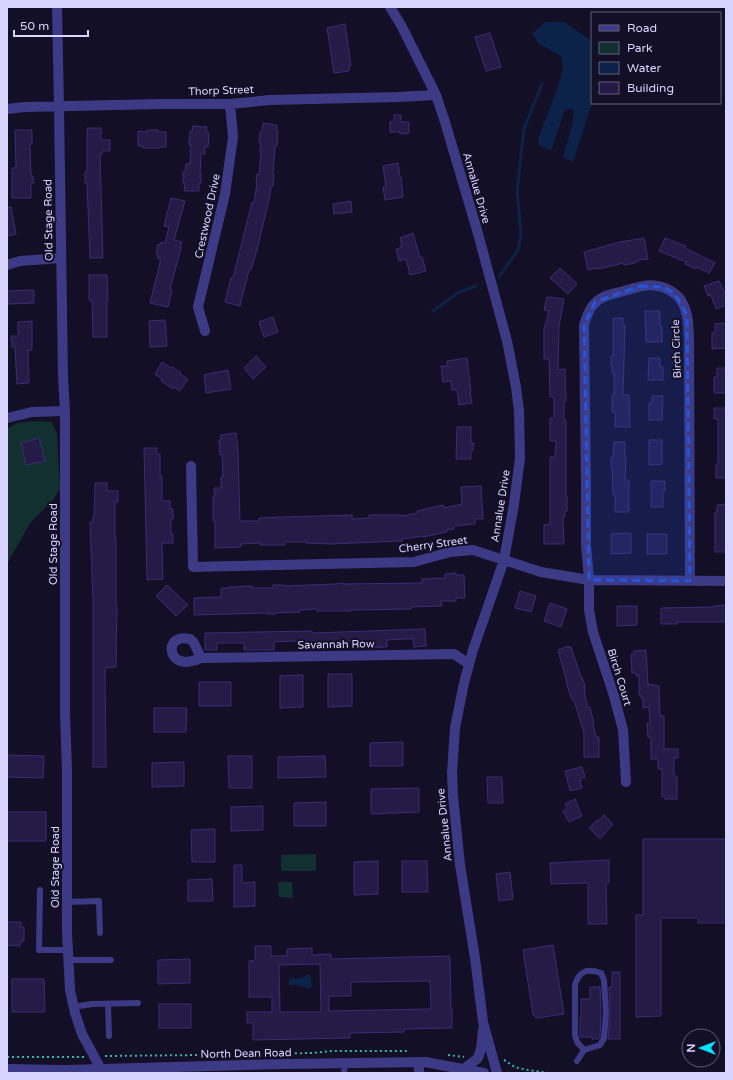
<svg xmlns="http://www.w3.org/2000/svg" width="733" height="1080" font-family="'Varela Round',sans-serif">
  <rect width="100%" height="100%" fill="#130f26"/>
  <path fill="#12302f" d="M34 421 52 422 57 434 60 488 53 500 30 523 7 564V429L17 423Z
    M316 854V871H281V855Z
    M278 882H292L293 898 279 897Z"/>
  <path fill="#0c2248" d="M545 22H564L589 39 592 47V103L573 162 563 157 572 125 574 111 570 108 564 112 551 151 539 145 538 139 559 84 563 68 561 56 539 44 532 34Z
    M309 974 311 977 312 987 309 989 297 985H289V979H297Z"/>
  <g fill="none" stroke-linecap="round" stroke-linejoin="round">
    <path stroke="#0c2248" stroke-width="3" d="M499 277 518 250 521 235 517 190 524 129 542 84
      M433 311 459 292 476 286"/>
  </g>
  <path fill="#241b47" stroke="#3b2d73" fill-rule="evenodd" d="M345 24 351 66H349V71L334 73 327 28Z
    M490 33 501 67 486 71 475 37Z
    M394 115H401V122H409V133L400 134V132H390V122L394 121Z
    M263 123 277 125V132H278L277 146H275L273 175H274L273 186H271L270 195 258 246 251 270H249L240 306 225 302 231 278H233L252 202 254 203 257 183H256L257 174 259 175 261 152H260L261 143H259L260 132H262Z
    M193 126 207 127 206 132 209 133 208 147 205 146V154H201L200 173H201V183H199V191H184L185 183H183V172H185L186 164H190L191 145H189L190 131H192Z
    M87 128H101V140H110V151H102V154H100L103 258H90L87 183H85V172H87Z
    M15 130H32V144H30L31 176H33L34 183H31V198H12V168H16Z
    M147 130H158V132H166V147H160V148H143V146H138V131L147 132Z
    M398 163 400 177H401L403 197 385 200 383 187H386L383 166Z
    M171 198 185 201 174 240 182 242 180 247 181 248 170 289 172 290 168 307 150 303 160 263V258H157L158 254 156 253 158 244 160 245 161 242 165 243 169 227 164 226Z
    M351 201 352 212 334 214 333 204Z
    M11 207 16 234 7 236V208Z
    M413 233 420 258 422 257 426 271 410 275 406 259 399 261 396 249 402 247 400 238Z
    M644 238 648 259 638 260V262H635V263L624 265 623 263 599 269V268L588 270 584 252 620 242Z
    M665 238 686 246 685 248 715 263 709 273 697 267 696 269 685 264 686 262 659 251Z
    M560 268 577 284 568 294 550 278Z
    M89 275H107L108 300H107V337H93L92 300H89Z
    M719 281 726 296V305L716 309 711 295 708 296 704 286Z
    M34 290V303L8 304 7 291Z
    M547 297 564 299 559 326 558 370 565 369 566 401H564V420H566V496H567V511H565V517H563L564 544H544V525L550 524V457H555L556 441H550V418H554V397H550L549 359H544V329L549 311 544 310Z
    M645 311H660V326H662V342H646Z
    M273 317 278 332 264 337 259 322Z
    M613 318H623V325H625L623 395H629L630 427H615V412H612V395H614V373H612V365H611V356H613Z
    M165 320 167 346 150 347 149 321Z
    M32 321V350H28L29 383 17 384 15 347H12L11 336H18V322Z
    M726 323V348L712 349V333L715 332V324Z
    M256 356 266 367 253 379 244 368Z
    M467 358 471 392H470L472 403 459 405 457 390H452L451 381 443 382 441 366H447V361Z
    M649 358H660V367H663V380H648Z
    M162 362 171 368 172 367 181 373 180 374 188 379 180 391 174 387 173 389 161 381 162 379 155 374Z
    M717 368H726V393H714V377H717Z
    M228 370 231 389 206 393 204 375Z
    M652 396H663L662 420H649V403H652Z
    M714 408H726V478H716V464H718V419H714Z
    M457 427H471V443H474L473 451H471V459H456Z
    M236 433 238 450 240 521H259V518L285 517 352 515V519L369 518V515H401V516L418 513 417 511 443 505 444 508 462 504 461 487 481 486 483 519H475V524L454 526V529L447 530V532L423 537V536L402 539V541L330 544 306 543V542H285V545H260V543L241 544V547L215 548V521H213V496H215L214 488H221V477H223L222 454 220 455 219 440H221V435Z
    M39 438 45 461 26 465 21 443Z
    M649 440H662V464L649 465Z
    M614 442H625V457H626L625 480H629V512H615V495H613L612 467H611V457H613Z
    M144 448H157V454H160V476H162V501H170V509H173V519H171V534H173V543H162L163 579 147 580Z
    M651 481H665V491H663V507H651Z
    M95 483H107V491H118V502H115V538H116V606H117L116 667 105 668 106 767H93V600L90 522H93V516H94Z
    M726 504V552H715V512H717V505Z
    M631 533V553L611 554V534Z
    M647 534H667V554H647Z
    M456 573V575H464L465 598H456V601H441L442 606 411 607V609L351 610V611H317L316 609 300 610V612L275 613V614H267V613L194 615V598L221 597V588H229V587L252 586V588H273V585H284V586L335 584 343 583V584L422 583V579L445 578V574Z
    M167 585 188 605 176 616 156 596Z
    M520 591 536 596 531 612 515 608Z
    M550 603 567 609 561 627 544 621Z
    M726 605V622H677V624H661V608L714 607V606Z
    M617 606H637V625L617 626Z
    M425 629 426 646 414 647 413 639H405L387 640V647L357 648V641H348L330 642V649H301V642L292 641 274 642V650H244V643H217V650H205V633L312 631V633Z
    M569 646V648L571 647 581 677H582L585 686 584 687 585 691H584L588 708 590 707 594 724H593L596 737H599V757H584V733L574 700H572L566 682H567L558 650Z
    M646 650 648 684 659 686 660 716H664V749H678V758H674V776H677V799H665V797H662V769H658V759H651V737H648L647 723H650L649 707 643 708V698H641V695H639V675L636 676V673H632L631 654H634V651Z
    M328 674H352V706L328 707Z
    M303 675V707L280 708V676Z
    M199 682H231V706H199Z
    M154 708H187L186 732H154Z
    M403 742V766H370V743Z
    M7 755 44 756 43 778 7 777Z
    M228 756H252V788H229Z
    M325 756 326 777 278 778V757Z
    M184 762V786L152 787V763Z
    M582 767 585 777 581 778V780H580L582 788 570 791 565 771Z
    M487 777H502L503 803H488Z
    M419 788V812L371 814V789Z
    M575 799 582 816 569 822 563 811 567 809 565 804Z
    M326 802V826H294V803Z
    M263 806V830L231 831V807Z
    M7 812H46V841H7Z
    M604 815 613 824 600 839 589 828 597 820 598 821Z
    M215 829V862H192L191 830Z
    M643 839H726V923H698V918H661V1016L636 1017V915H643Z
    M609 860V883H606L607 924H588V883L551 884 550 863Z
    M378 861V894L354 895V862Z
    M402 861H427L428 892H402Z
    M234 865H242V883L255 882V906L234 907Z
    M510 872 513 899 499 901 496 874Z
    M212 879 213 901H188V880Z
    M7 922H21V927H24V941H21L20 946 7 945Z
    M553 945 564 1014 537 1018 533 1015 523 950Z
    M255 946H271V956H287V949L312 948V955L331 954V959L450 956 451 1009H452V1028L404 1029V1032L350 1033V1038L253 1040V1023H247V1012H272V997H249V961L255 960ZM320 964 321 1012H280L279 965ZM430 981 431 1009 329 1011V996H351V982Z
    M190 959V983L158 984V960Z
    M612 972H620V1039H608L610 1013 609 987H612Z
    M12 979H44L45 1012H12Z
    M590 987H600L601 1013 600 1037 598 1039H592V1037H580V1018H581V999H590Z
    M159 1004H191V1028H159Z"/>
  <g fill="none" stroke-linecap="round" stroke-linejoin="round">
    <path stroke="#2fb8b0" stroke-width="2" stroke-dasharray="2 3" stroke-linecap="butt" d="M448 1055 464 1057
      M105 1056 202 1055 229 1054 313 1053 333 1051H408
      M7 1057H84
      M504 1060C508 1062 511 1065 515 1067 525 1070 537 1071 548 1073"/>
    <path stroke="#3d3a85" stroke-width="6" d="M40 890 39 950H68
      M67 902 99 901 100 933
      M68 960H111
      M108 1004 109 1036
      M73 1007 92 1004 138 1003
      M577 1061 584 1050 600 1045 604 1038 606 1013 604 980 601 973C587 968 579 971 575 985V1035L577 1042 584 1050
      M344 1073 345 1063"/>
    <path stroke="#3d3a85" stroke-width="10" d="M57 7 59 107 63 377 65 411V713L67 771V932L70 990 75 1013 82 1034 103 1073
      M390 7 401 25 436 95 445 122 477 230 507 341 516 387 519 411 520 458 514 504 504 560 473 650 464 683 455 728 452 773 453 796 460 865 475 958 483 1022 497 1073
      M7 109 25 107 161 104H230L270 100 398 97 436 95
      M7 265 20 261 61 258
      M205 331 198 307 225 194 233 137 230 104
      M7 418 32 412 65 411
      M191 466 193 567 414 562 450 552 473 550 541 572 589 580 726 581
      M201 658 194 643 190 639C167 633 166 661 185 662 191 662 196 660 201 658L454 654 469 664
      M626 782 623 730 614 696 593 632 589 610V580L586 545V488L584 325C586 318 589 308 595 303 601 296 612 294 620 292 638 287 653 280 671 291 676 294 681 299 683 304 689 314 688 327 689 338L690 581
      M419 1062V1073
      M464 1069 478 1058 481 1049 483 1030"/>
    <path stroke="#3d3a85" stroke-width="10" d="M7 1069 65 1070 286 1064 425 1062 484 1073"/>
  </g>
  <path fill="#2655da" fill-opacity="0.2" stroke="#2655da" stroke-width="3" stroke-dasharray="8 5" stroke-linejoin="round" d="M640 286 664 287 675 294 687 315 690 581 589 580 584 325 595 302Z"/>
  <g text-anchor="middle" stroke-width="4" stroke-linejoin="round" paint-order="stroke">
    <g font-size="11" fill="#d9d4ff" stroke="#130f26">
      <text transform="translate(221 90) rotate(-2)" y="4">Thorp Street</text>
      <text transform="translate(477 188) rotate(74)" y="4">Annalue Drive</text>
      <text transform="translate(207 216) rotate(-78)" y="4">Crestwood Drive</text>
      <text transform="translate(48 220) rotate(-91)" y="4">Old Stage Road</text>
      <text transform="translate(676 349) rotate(-92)" y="4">Birch Circle</text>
      <text transform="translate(500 506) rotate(-81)" y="4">Annalue Drive</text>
      <text transform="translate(53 544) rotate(-90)" y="4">Old Stage Road</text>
      <text transform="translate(433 544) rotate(-8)" y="4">Cherry Street</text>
      <text transform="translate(336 644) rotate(-1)" y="4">Savannah Row</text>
      <text transform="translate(620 677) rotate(73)" y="4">Birch Court</text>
      <text transform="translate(444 825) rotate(-96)" y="4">Annalue Drive</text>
      <text transform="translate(55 867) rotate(-90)" y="4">Old Stage Road</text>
      <text transform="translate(246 1053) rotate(-1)" y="4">North Dean Road</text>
    </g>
  </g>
  <rect width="733" height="1080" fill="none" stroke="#d9d4ff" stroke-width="16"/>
  <rect x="591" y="12" width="130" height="92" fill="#130f26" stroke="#625e7d"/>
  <rect x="599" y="25" width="20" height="6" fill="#3d3a85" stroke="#625e7d"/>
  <text x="627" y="32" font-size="12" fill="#d9d4ff">Road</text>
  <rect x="599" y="42" width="20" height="12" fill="#12302f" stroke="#625e7d"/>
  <text x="627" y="52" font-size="12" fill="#d9d4ff">Park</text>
  <rect x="599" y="62" width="20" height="12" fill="#0c2248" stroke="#625e7d"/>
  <text x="627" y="72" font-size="12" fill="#d9d4ff">Water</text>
  <rect x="599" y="82" width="20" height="12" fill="#241b47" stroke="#625e7d"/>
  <text x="627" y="92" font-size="12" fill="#d9d4ff">Building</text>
  <g transform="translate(701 1048) rotate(270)"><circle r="19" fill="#130f26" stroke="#625e7d"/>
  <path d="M0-3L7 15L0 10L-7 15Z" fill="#00e5ff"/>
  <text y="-6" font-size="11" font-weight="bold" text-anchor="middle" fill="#d9d4ff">N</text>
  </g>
  <path d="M14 30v6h74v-6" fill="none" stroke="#d9d4ff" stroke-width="2"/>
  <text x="20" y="30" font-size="12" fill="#d9d4ff" stroke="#130f26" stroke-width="3" paint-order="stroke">50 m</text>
</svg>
